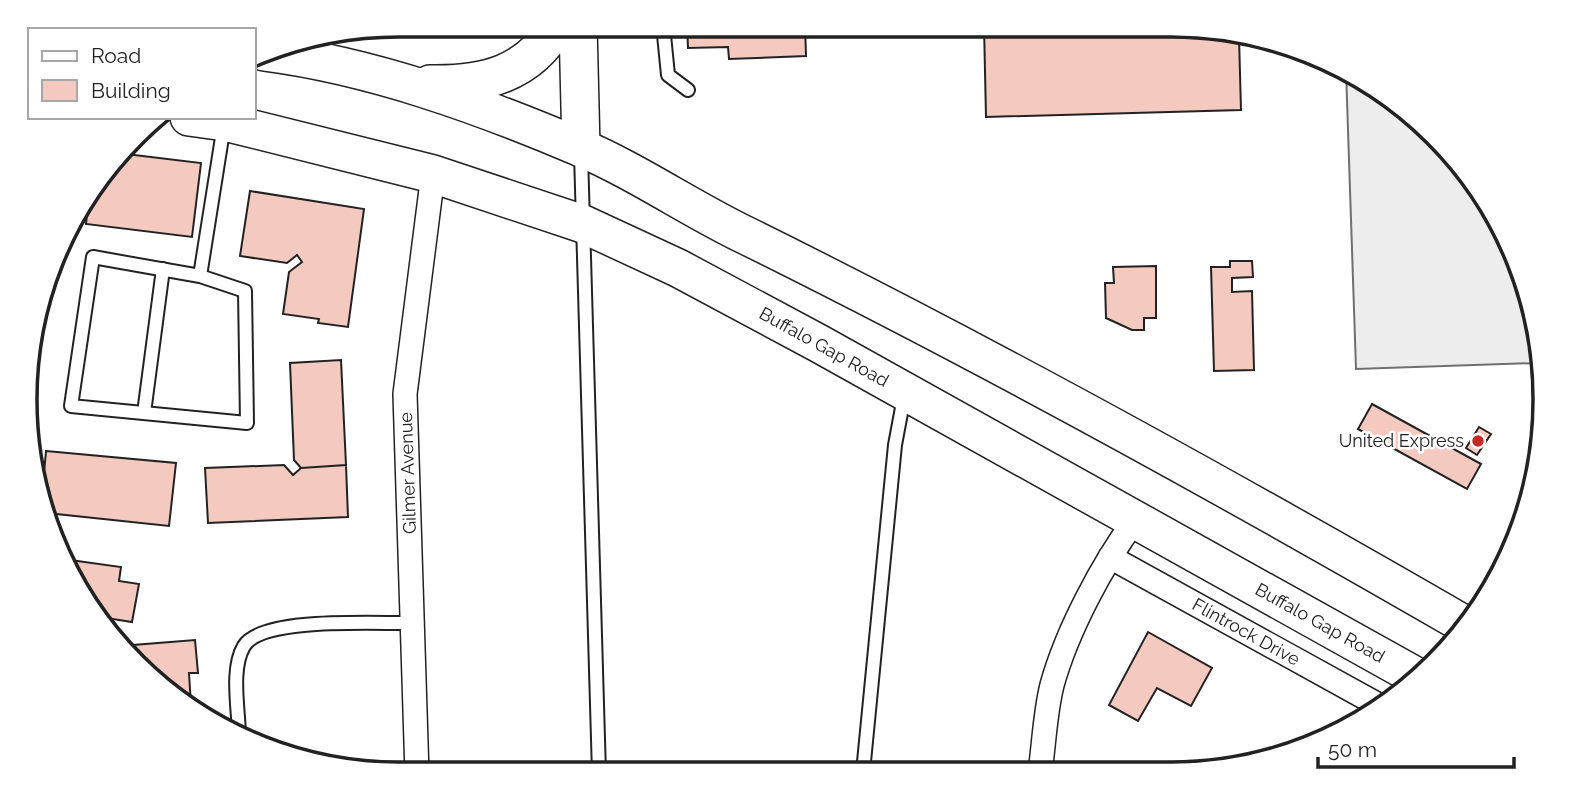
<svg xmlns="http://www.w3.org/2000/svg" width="1570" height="799" font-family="Raleway,sans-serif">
  <rect width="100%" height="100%" fill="#fff"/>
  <path fill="#ededed" stroke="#6f6f6f" stroke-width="2" d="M1346 70 1452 152 1525 279 1537 363 1356 369Z"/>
  <path fill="#f3c9c0" stroke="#222" stroke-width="2" d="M687 25H805L806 56 729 59 728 47 688 48Z
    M984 25H1195L1239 37 1241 110 986 117Z
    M126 154 201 163 192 237 86 224 89 195Z
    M250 191 364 209 348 327 318 323 319 319 283 314 289 272 302 262 297 255 287 263 240 256Z
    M1230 261H1252L1253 277 1232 278V292L1252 291 1254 370 1214 371 1211 267H1230Z
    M1156 266V318H1144V330H1132L1106 318 1105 283H1114L1113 267Z
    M341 360 346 465 301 468 294 460 290 363Z
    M1372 404 1481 464 1467 489 1358 429Z
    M1479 427 1491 434 1477 455 1466 448Z
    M46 451 176 463 169 526 47 513 42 495Z
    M284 465 293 475 301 468 346 465 348 517 208 523 205 468Z
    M63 559 121 567 119 581 139 584 132 622 107 618 105 624 63 565Z
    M1148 632 1212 668 1191 706 1157 688 1138 721 1109 705Z
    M195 640 198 673H189L191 705 134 664 133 645Z"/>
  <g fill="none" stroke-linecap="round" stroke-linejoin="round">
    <defs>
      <path id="service" d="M663 25 668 75 688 90
        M581 154 599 773
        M93 257 200 276 245 291 247 423 71 406Z
        M200 276 224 125
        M144 413 163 269
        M239 737C239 711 230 669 244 646 262 616 379 624 413 623
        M863 772 895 445 904 397"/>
      <path id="minor" d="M1110 557 1382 707
        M1040 772C1044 744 1045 713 1052 685 1067 631 1102 565 1135 520
        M417 774 405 394 433 174"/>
      <path id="primary" d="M578 25 581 148
        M264 52C372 66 480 105 579 147 636 171 689 208 745 235 990 356 1230 489 1467 626
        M430 84C483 85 529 75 557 25
        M189 117 225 122 433 174 583 224 678 268 818 343 1419 678"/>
    </defs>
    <use href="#service" stroke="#222" stroke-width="16"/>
    <use href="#minor" stroke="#222" stroke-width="26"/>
    <use href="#primary" stroke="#222" stroke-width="40"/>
    <use href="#service" stroke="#fff" stroke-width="12"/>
    <use href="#minor" stroke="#fff" stroke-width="23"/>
    <use href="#primary" stroke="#fff" stroke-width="37"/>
  </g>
  <circle fill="#c62828" stroke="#fff" stroke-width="2.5" cx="1478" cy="441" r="7"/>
  <g text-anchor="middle" stroke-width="5" stroke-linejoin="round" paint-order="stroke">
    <g font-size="18" fill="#222" stroke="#fff">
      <text transform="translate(824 347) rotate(29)" y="6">Buffalo Gap Road</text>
      <text transform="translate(408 473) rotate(-92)" y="6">Gilmer Avenue</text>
      <text transform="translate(1320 623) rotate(29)" y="6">Buffalo Gap Road</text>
      <text transform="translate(1246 632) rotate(29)" y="6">Flintrock Drive</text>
    </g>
    <g font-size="18" fill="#222" stroke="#fff" text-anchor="end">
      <text x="1464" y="447">United Express</text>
    </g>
  </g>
  <path d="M0 0H1570V799H0ZM399 37H1171A362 362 0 0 1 1533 399V400A362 362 0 0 1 1171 762H399A362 362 0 0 1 37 400V399A362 362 0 0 1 399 37Z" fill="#fff" fill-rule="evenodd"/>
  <path fill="none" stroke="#222" stroke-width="3.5" d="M399 37H1171A362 362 0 0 1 1533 399V400A362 362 0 0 1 1171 762H399A362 362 0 0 1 37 400V399A362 362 0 0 1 399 37Z"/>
  <rect x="28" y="28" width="228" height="91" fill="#ffffff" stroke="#a7a7a7" stroke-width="2"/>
  <rect x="42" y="51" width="35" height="10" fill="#ffffff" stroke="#a7a7a7" stroke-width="2"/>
  <text x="91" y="63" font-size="21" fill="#222222">Road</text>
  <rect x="42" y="80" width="35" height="21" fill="#f3c9c0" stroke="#a7a7a7" stroke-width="2"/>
  <text x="91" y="98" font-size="21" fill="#222222">Building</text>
  <path d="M1318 757v10h196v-10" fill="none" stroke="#222222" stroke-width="3.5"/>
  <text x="1328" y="757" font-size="21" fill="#222222" stroke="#ffffff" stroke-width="5" paint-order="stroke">50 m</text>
</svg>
